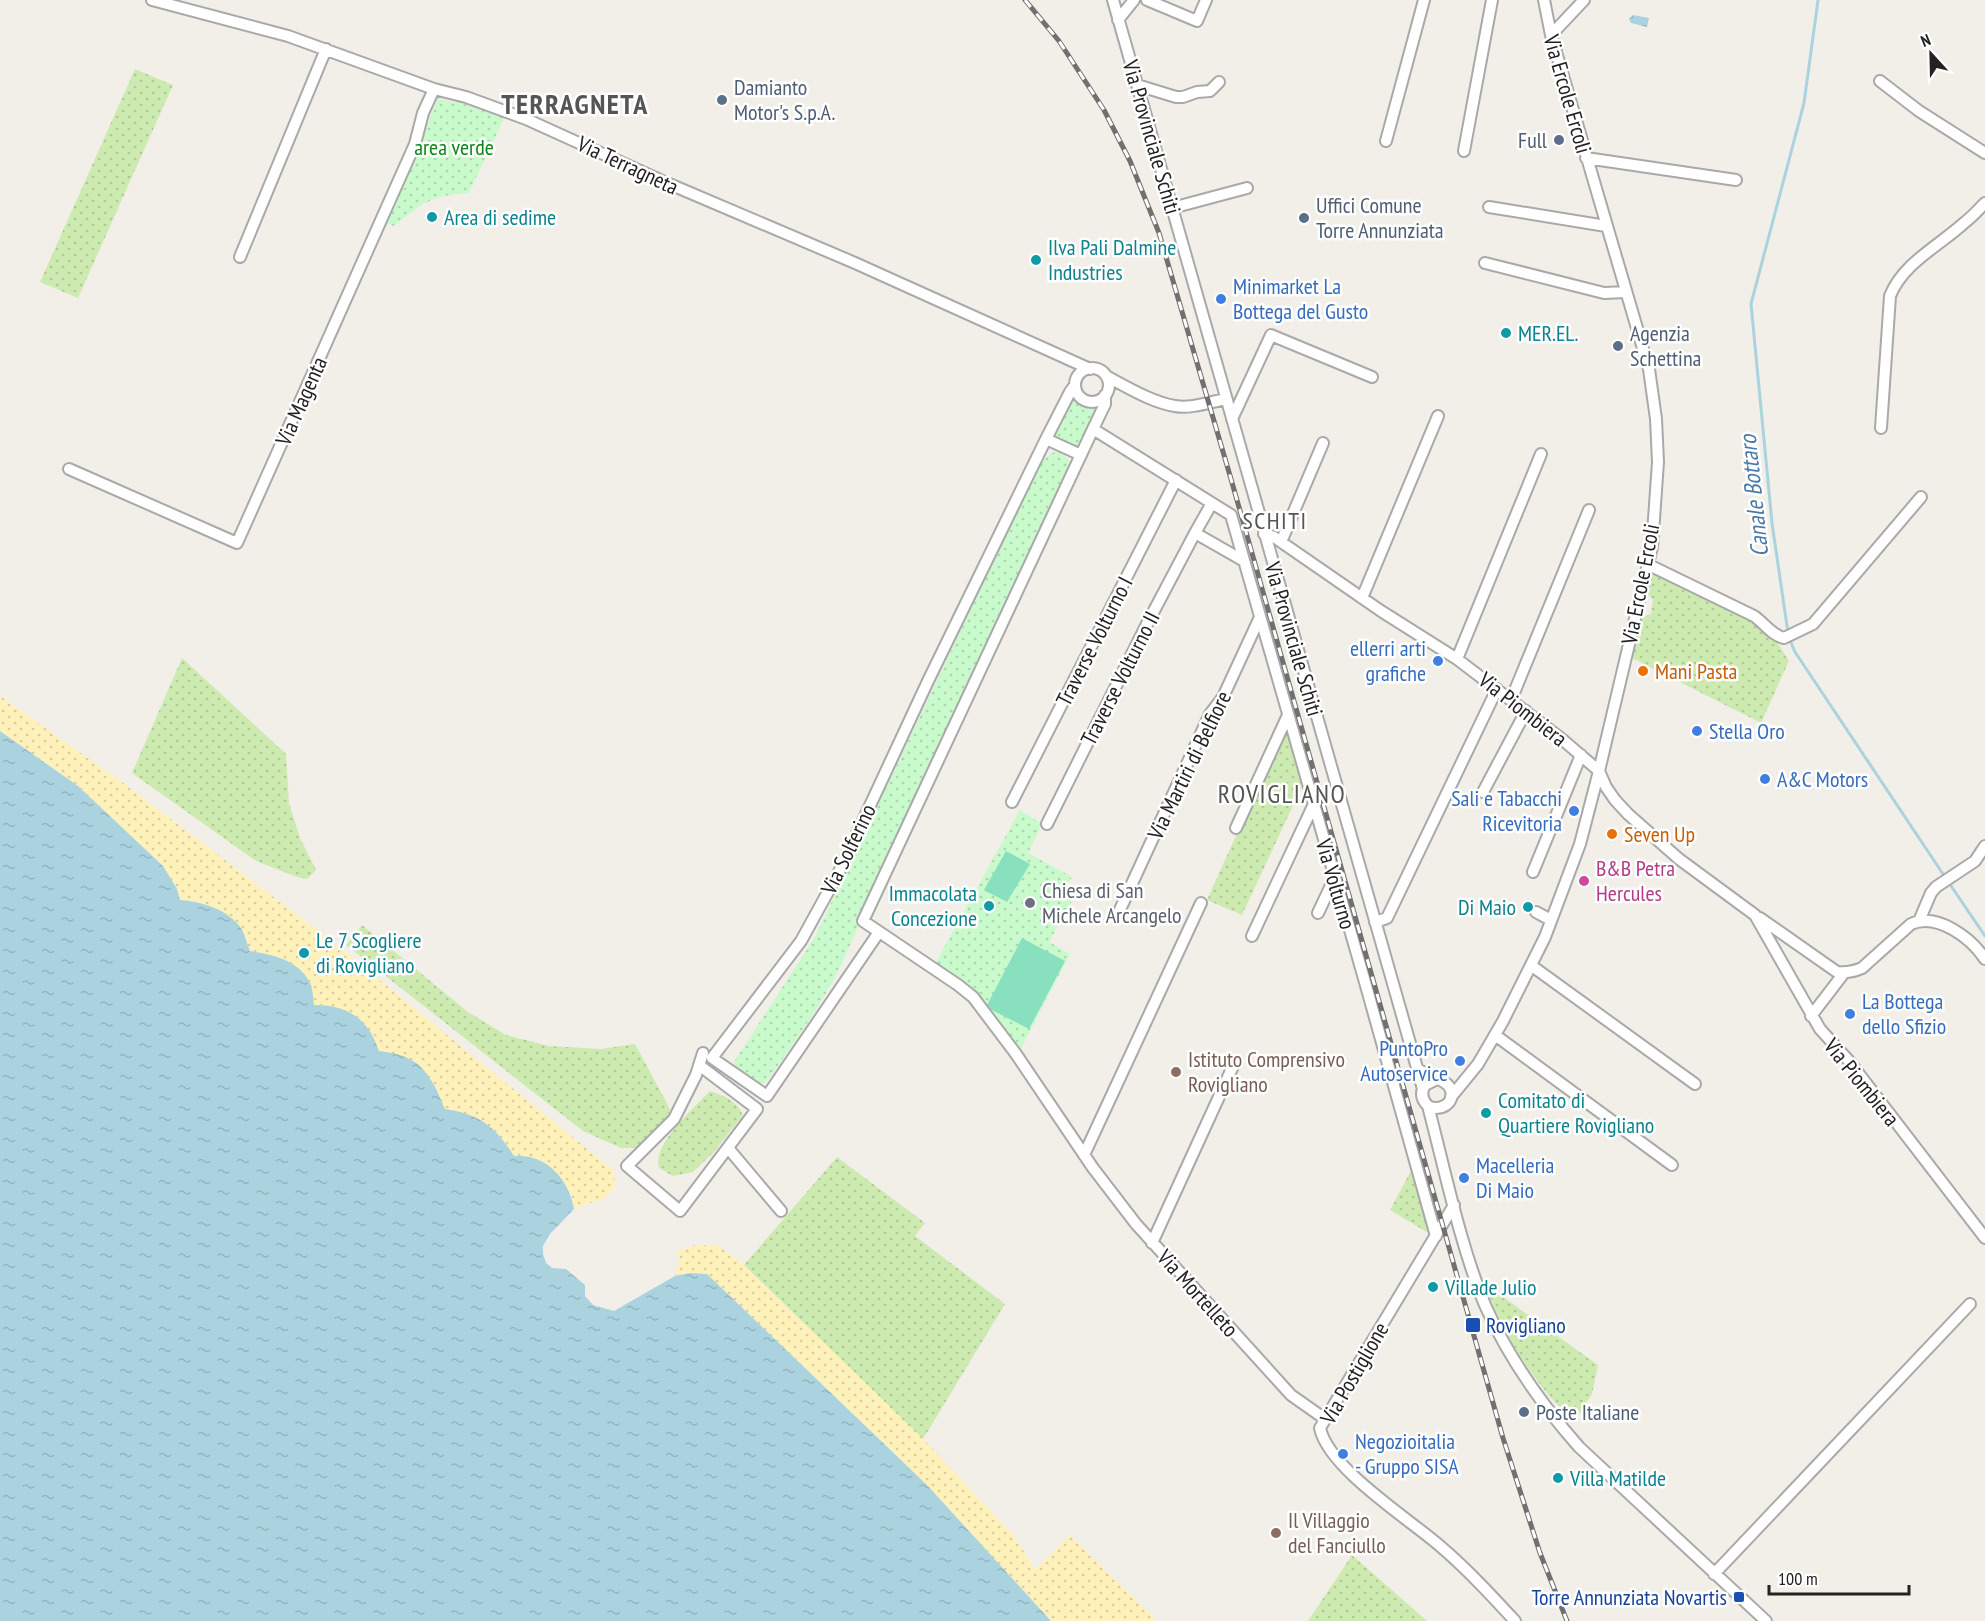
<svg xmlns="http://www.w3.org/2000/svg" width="1985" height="1621" font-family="'PT Sans Narrow',sans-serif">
  <defs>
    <pattern id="grass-dots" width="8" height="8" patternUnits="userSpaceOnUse" patternTransform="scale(1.5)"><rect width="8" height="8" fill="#cdebb0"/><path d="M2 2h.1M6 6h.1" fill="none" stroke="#b0c997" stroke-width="1.8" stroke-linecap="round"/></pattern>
    <pattern id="sand-dots" width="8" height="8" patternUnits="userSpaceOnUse" patternTransform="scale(1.5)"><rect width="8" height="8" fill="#fff1ba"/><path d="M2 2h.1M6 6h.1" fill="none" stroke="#dacea0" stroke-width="1.8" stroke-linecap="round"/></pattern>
    <pattern id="park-dots" width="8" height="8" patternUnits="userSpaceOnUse" patternTransform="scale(1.5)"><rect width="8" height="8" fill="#c8facc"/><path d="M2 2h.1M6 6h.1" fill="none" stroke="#acd6af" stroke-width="1.8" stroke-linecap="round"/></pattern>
    <pattern id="water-ripples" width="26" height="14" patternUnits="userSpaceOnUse" patternTransform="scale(1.5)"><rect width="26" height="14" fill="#aad3df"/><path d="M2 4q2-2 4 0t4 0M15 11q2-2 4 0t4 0" fill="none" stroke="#92b5bf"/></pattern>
  </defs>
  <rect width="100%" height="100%" fill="#f2efe9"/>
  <path fill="url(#grass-dots)" d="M135 69 173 85 78 298 40 282Z
    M1655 571 1754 620 1777 642 1789 661 1761 723 1632 658 1641 618 1651 614 1653 600 1646 592 1651 572Z
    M182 658 286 754 289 803 300 838 316 870 307 879 297 877 256 861 132 773Z
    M1287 722 1304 782 1242 915 1207 900Z
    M362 925 468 1012 506 1035 549 1046 601 1049 635 1044 670 1109 667 1118 644 1144 636 1148H621L583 1131 346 945Z
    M710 1091C724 1096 736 1100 743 1115L714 1152 693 1172 673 1176 659 1168C652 1144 694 1108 710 1091Z
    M837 1157 925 1223 915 1236 1005 1304 923 1439 744 1265Z
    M1414 1165 1430 1234 1390 1210Z
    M1485 1284 1598 1365 1592 1394 1574 1422C1533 1383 1504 1336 1485 1284Z
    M1352 1555 1427 1621H1308Z"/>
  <path fill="url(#sand-dots)" d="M0 696 126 785 334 943 613 1170 616 1187 602 1199 574 1209 571 1193 533 1158 514 1156C497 1129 476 1113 445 1109 432 1076 415 1055 378 1051 368 1019 348 1005 314 1005 309 964 286 957 249 951L241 929 213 907 198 901 180 900 177 889 163 866 78 786 0 731Z
    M695 1245 719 1246 744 1265 923 1439 1015 1537 1035 1570 1070 1535 1157 1621H1051L925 1483 707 1274 690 1273 675 1276 680 1261 676 1252Z"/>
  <path fill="url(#park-dots)" d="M438 98 454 103 459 102 504 118 469 193C429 196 424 202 394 226L386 223Z
    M1076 390C1083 405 1094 403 1105 395L1081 455 1046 439Z
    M1054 452C1063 453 1068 456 1071 465L860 917C858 929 852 940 847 952 826 999 799 1036 769 1078L764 1083 757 1084 737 1072 734 1062 815 937 1042 460Z
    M1020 810 1042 824 1028 853 1072 877 1064 889 1075 895 1049 942 1070 954 1019 1052 935 964Z"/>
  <path fill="#88e0be" d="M1006 851 1030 864 1007 902 984 890Z
    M1022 938 1065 961 1029 1029 986 1007Z"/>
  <path fill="url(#water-ripples)" d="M1633 15 1649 18 1647 27 1631 23 1629 19Z
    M0 731 78 786 163 866 177 889 180 900C203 902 227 909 241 928 245 935 247 944 250 951 274 955 300 960 311 985 313 991 313 999 314 1005 349 1005 368 1019 379 1051 420 1055 430 1073 445 1109 479 1114 495 1126 514 1156 520 1156 528 1156 533 1158 556 1165 570 1186 574 1209L550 1234 543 1246V1254L546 1263 552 1268 566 1269 585 1285V1296L593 1305 614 1311 675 1276 690 1273 707 1274 928 1486 1051 1621H0Z"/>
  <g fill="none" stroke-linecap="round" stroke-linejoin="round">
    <path stroke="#aad3df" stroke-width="3" d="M1788 633 1772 523 1751 304 1804 103 1818 0
      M1790 640 1795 652 1945 877
      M1949 883 1985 936"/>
    <defs>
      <path id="minor" d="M152 0 288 36 434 89 466 97 526 119 667 183 855 263 1090 369
        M1113 0 1423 1089
        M1147 0 1197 21 1206 0
        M1118 20 1134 0
        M1551 35 1584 0
        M1880 81 1919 111 1985 153
        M1137 85 1176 97H1183L1197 92 1210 91 1219 82
        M1386 141 1424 0
        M1464 151 1492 0
        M1586 158 1736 180
        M1489 207 1606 226
        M1172 208 1247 188
        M240 257 326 49
        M1485 263 1604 293 1626 292
        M1075 385a17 17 0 1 1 34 0a17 17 0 1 1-34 0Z
        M1106 376C1125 386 1153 403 1175 406 1191 409 1210 402 1226 399
        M1105 395V404L1093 429 863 921 958 985 973 997 1016 1054 1093 1168 1136 1224 1291 1395 1325 1419
        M1232 419 1271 335 1372 377
        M1881 428 1890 296C1903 263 1939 246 1964 223 1972 217 1978 210 1985 203
        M1093 429 1231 515 1365 982 1436 1236
        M1046 439 1081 455
        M69 469 237 543 415 144 423 113 434 89
        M1195 533 1212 503
        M1264 534 1274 537 1381 611 1457 659 1563 740 1599 771 1606 787 1615 800 1628 814 1679 859 1755 915 1820 1029 1849 1061 1985 1238
        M1281 542 1323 443
        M1647 564 1754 616C1764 623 1773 636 1784 638L1813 624 1921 497
        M1362 598 1438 416
        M1457 659 1541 454
        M1511 700 1589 510
        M1483 792 1526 711
        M1012 802 1176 480
        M1047 824 1147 624 1195 533 1244 561
        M1236 828 1288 715
        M1533 872 1581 755
        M1536 912 1551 920
        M1318 913 1335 877
        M1118 914 1210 714 1223 697 1260 617
        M1760 918 1837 972C1847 973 1853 972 1862 968L1911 924C1937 912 1971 938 1985 959
        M1919 921 1931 893 1936 887 1975 861 1985 846
        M1375 922 1387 918 1497 689
        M879 932 767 1096 712 1058 801 941 840 870 928 681 1046 439 1070 392 1075 385
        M1252 936 1313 806
        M1532 966 1695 1084
        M1811 1016 1844 973
        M1495 1035 1672 1165
        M699 1065 757 1109 680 1211 627 1166 674 1119 696 1075 703 1053
        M1418 1069C1426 1076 1446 1079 1450 1088 1457 1103 1440 1112 1428 1106 1422 1100 1420 1093 1425 1085L1435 1080
        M1451 1097 1478 1064 1503 1021 1545 937 1580 844 1599 771 1652 547 1658 462 1656 419 1649 369 1551 35 1544 0
        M1428 1106C1445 1170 1460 1245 1485 1305 1508 1357 1542 1405 1579 1447L1766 1621
        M728 1148 781 1211
        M1084 1155 1201 903
        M1454 1205 1320 1428C1328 1468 1409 1519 1440 1546 1467 1569 1491 1595 1515 1621
        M1152 1243 1234 1064
        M1714 1574 1970 1304"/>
    </defs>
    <use href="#minor" stroke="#a9a9a9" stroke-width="14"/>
    <use href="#minor" stroke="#fff" stroke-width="10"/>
    <defs>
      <path id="rail" d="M1025 0 1059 41 1104 110 1130 161 1159 233 1231 479 1503 1438 1540 1553 1567 1621"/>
    </defs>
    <use href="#rail" stroke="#707070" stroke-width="5"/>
    <use href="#rail" stroke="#fff" stroke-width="3" stroke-dasharray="9" stroke-linecap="butt"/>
  </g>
  <g fill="#5c6f8a" stroke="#fff" stroke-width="2">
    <circle cx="722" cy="100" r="6"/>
    <circle cx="1559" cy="140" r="6"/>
    <circle cx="1304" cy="218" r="6"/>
    <circle cx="1618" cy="346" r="6"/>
    <circle cx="1524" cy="1412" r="6"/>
  </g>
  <g fill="#0f9aa8" stroke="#fff" stroke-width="2">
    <circle cx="432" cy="217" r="6"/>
    <circle cx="1036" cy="260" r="6"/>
    <circle cx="1506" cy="333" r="6"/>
    <circle cx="989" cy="906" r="6"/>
    <circle cx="1528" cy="907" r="6"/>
    <circle cx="304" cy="953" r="6"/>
    <circle cx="1486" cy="1113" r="6"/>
    <circle cx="1433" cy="1287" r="6"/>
    <circle cx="1558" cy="1478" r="6"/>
  </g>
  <g fill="#3f7fe0" stroke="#fff" stroke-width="2">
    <circle cx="1221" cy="299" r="6"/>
    <circle cx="1438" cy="661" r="6"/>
    <circle cx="1697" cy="731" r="6"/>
    <circle cx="1765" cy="779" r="6"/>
    <circle cx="1574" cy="811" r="6"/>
    <circle cx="1850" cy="1014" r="6"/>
    <circle cx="1460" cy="1061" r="6"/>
    <circle cx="1464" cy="1178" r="6"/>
    <circle cx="1343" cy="1454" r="6"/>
  </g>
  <g fill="#e8710a" stroke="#fff" stroke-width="2">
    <circle cx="1643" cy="671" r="6"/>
    <circle cx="1612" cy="834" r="6"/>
  </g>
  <circle fill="#d1479c" stroke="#fff" stroke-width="2" cx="1584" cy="881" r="6"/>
  <circle fill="#6b7280" stroke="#fff" stroke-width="2" cx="1030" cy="903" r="6"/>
  <g fill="#8d6e63" stroke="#fff" stroke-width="2">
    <circle cx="1176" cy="1072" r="6"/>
    <circle cx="1276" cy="1533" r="6"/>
  </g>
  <g fill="#1a4fb4" stroke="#fff" stroke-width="2">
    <rect x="1465" y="1317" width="16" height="16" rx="3"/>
    <rect x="1733" y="1591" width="12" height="12" rx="3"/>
  </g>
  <g text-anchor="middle" stroke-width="5" stroke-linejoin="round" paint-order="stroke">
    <g font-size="22" fill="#4e5e75" stroke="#fff" text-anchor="start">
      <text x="734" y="95">Damianto<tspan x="734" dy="25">Motor's S.p.A.</tspan></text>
      <text x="1547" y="148" text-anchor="end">Full</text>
      <text x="1316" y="213">Uffici Comune<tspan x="1316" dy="25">Torre Annunziata</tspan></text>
      <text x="1630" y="341">Agenzia<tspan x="1630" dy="25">Schettina</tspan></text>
      <text x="1536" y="1420">Poste Italiane</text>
    </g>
    <g font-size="22" fill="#222" stroke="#fff">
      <text transform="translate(1568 94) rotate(74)" y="8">Via Ercole Ercoli</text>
      <text transform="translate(1152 137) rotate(74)" y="8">Via Provinciale Schiti</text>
      <text transform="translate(628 165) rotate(25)" y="8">Via Terragneta</text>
      <text transform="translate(301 401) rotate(-66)" y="8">Via Magenta</text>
      <text transform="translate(1640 584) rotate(-79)" y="8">Via Ercole Ercoli</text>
      <text transform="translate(1294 639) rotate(74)" y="8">Via Provinciale Schiti</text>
      <text transform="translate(1094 641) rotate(-63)" y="8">Traverse Volturno I</text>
      <text transform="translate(1120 678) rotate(-63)" y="8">Traverse Volturno II</text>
      <text transform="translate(1523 709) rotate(38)" y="8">Via Piombiera</text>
      <text transform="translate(1189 765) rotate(-64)" y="8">Via Martiri di Belfiore</text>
      <text transform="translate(848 849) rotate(-64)" y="8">Via Solferino</text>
      <text transform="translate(1336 884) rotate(74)" y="8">Via Volturno</text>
      <text transform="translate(1862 1082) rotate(51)" y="8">Via Piombiera</text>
      <text transform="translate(1198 1293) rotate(48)" y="8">Via Mortelleto</text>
      <text transform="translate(1354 1373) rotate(-60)" y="8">Via Postiglione</text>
    </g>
    <g font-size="22" fill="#0c8416" stroke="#fff">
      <text x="454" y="155">area verde</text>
    </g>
    <g font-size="22" fill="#0d838f" stroke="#fff" text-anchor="start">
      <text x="444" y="225">Area di sedime</text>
      <text x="1048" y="255">Ilva Pali Dalmine<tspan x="1048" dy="25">Industries</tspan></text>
      <text x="1518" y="341">MER.EL.</text>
      <text x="977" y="901" text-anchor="end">Immacolata<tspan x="977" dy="25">Concezione</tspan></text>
      <text x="1516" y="915" text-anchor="end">Di Maio</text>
      <text x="316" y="948">Le 7 Scogliere<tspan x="316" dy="25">di Rovigliano</tspan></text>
      <text x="1498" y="1108">Comitato di<tspan x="1498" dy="25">Quartiere Rovigliano</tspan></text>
      <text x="1445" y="1295">Villade Julio</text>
      <text x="1570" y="1486">Villa Matilde</text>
    </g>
    <g font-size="22" fill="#366cbe" stroke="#fff" text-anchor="start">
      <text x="1233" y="294">Minimarket La<tspan x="1233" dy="25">Bottega del Gusto</tspan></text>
      <text x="1426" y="656" text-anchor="end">ellerri arti<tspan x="1426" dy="25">grafiche</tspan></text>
      <text x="1709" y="739">Stella Oro</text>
      <text x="1777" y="787">A&amp;C Motors</text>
      <text x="1562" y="806" text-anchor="end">Sali e Tabacchi<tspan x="1562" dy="25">Ricevitoria</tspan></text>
      <text x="1862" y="1009">La Bottega<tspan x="1862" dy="25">dello Sfizio</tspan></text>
      <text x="1448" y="1056" text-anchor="end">PuntoPro<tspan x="1448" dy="25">Autoservice</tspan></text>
      <text x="1476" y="1173">Macelleria<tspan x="1476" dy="25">Di Maio</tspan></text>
      <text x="1355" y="1449">Negozioitalia<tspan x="1355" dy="25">- Gruppo SISA</tspan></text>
    </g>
    <g font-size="22" fill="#c56008" stroke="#fff" text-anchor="start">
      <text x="1655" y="679">Mani Pasta</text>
      <text x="1624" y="842">Seven Up</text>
    </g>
    <g font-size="22" fill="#b23c85" stroke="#fff" text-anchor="start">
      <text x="1596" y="876">B&amp;B Petra<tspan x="1596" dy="25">Hercules</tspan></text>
    </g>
    <g font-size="22" fill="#5b616d" stroke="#fff" text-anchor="start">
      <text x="1042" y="898">Chiesa di San<tspan x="1042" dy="25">Michele Arcangelo</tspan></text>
    </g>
    <g font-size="22" fill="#785e54" stroke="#fff" text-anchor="start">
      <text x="1188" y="1067">Istituto Comprensivo<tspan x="1188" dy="25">Rovigliano</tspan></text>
      <text x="1288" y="1528">Il Villaggio<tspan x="1288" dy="25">del Fanciullo</tspan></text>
    </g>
    <g font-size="22" fill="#164399" stroke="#fff" text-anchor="start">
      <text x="1486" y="1333">Rovigliano</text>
      <text x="1727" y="1605" text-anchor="end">Torre Annunziata Novartis</text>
    </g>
    <g font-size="24" font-style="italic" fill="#4a7aab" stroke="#fff">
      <text transform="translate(1754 496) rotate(-96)" y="8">Canale Bottaro</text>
    </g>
    <g font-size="24" letter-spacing="1.5" fill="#555" stroke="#fff">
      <text x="1275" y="529">SCHITI</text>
    </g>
    <g font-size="26" letter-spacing="1.5" fill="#555" stroke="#fff">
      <text x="1282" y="803">ROVIGLIANO</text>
    </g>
    <g font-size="28" font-weight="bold" letter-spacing="1.5" fill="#555" stroke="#fff">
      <text x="575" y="114">TERRAGNETA</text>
    </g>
  </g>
  <g transform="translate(1931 54) rotate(338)" stroke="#ffffff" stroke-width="4.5" paint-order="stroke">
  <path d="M0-4.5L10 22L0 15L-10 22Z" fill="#222222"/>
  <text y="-9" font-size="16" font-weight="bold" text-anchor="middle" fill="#222222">N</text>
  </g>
  <path d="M1769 1585v9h140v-9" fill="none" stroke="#222222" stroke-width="3"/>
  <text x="1778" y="1585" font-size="18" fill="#222222" stroke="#ffffff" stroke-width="4.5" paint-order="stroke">100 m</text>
</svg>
